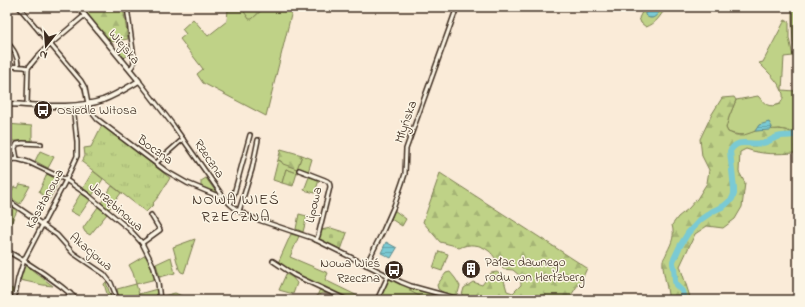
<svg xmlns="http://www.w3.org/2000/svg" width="805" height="307" font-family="'Indie Flower',sans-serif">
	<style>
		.green { fill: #bfd287; stroke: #7d7e52 }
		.forest { fill: url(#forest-firs); stroke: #7d7e52 }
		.cemetery { fill: url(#cemetery-stones); stroke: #7d7e52 }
		.park { fill: url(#park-tufts); stroke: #7d7e52 }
		.water { fill: url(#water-rules); stroke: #618a8b }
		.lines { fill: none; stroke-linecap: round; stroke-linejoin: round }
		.river { stroke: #7acad4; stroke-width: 6 }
		.minor-casing { stroke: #3b2a1e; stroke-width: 6 }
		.tertiary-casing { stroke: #3b2a1e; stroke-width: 7 }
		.minor { stroke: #fcf5e5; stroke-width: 3 }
		.tertiary { stroke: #fcf5e5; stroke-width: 4 }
		.labels { text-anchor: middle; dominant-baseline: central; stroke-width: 3; stroke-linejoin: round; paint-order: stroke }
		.street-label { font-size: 13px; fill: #3b2a1e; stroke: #fcf5e5 }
		.poi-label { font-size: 13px; fill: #3b2a1e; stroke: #fcf5e5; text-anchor: start }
		.quarter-label { font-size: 15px; letter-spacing: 1px; fill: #3b2a1e; stroke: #fcf5e5 }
	</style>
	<defs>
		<pattern id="forest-firs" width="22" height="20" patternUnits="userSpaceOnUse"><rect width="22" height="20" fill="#bfd287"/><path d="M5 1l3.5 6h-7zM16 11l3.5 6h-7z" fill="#a5b474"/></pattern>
		<pattern id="cemetery-stones" width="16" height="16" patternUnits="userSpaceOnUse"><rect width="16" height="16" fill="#bfd287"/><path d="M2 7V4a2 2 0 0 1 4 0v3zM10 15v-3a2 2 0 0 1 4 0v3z" fill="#a5b474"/></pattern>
		<pattern id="park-tufts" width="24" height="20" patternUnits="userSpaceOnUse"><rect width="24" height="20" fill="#bfd287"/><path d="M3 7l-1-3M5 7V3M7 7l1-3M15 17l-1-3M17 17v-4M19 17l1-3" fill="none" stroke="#a5b474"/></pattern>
		<pattern id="water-rules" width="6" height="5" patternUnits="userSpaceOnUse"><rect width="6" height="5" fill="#7acad4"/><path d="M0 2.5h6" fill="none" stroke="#65a4ab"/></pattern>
	</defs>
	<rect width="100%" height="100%" fill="#faebd8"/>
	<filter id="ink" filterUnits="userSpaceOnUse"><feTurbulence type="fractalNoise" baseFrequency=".025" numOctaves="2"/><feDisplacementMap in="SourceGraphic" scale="8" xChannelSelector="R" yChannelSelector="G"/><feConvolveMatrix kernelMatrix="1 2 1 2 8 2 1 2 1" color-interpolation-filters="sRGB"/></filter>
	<g filter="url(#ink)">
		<!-- green -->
		<g class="green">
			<path d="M227 7H241L249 18C257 16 256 13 262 9 271 5 283 9 292 11L266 116 203 83 197 74 203 69 180 39 186 34 182 29 193 19 208 36 227 21 228 9Z"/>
			<path d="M643 7H666C661 15 656 24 646 27L641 23 639 18 642 12Z"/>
			<path d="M792 7H798V66C792 48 792 26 792 7Z"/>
			<path d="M785 20 789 22V38L793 56 784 57 782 90 795 91 797 72 798 73V129L795 133 790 132 780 129 771 130 772 127 759 125C758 127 757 129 755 131 748 137 736 135 728 132L726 128 729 117 736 100 758 96C766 105 768 108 780 104 781 102 783 100 783 98 785 87 766 70 759 63L763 62Z"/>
			<path d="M125 47 129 48 131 53 124 58 121 54 120 51 122 48Z"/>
			<path d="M7 124 32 126V141H11Z"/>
			<path d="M40 151 54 157 48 168 35 161Z"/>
			<path d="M302 155 312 159 308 172 298 169 297 173 286 169 282 183 273 180 278 160 297 169Z"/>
			<path d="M93 171 103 179 92 196 83 188Z"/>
			<path d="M47 174 59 181 49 200 39 192Z"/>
			<path d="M309 177 319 180 315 193 304 190Z"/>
			<path d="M206 178 216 192 215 194 203 189 201 187V181Z"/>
			<path d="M20 184 30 186 20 204 9 197 14 187 18 188Z"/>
			<path d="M112 186 121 193 109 209 101 203Z"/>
			<path d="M81 193 90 200 79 216 70 211Z"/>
			<path d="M7 203 17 211 7 231Z"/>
			<path d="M98 207 107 214 90 235 85 232 83 228Z"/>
			<path d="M299 214 307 216 303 232 296 229Z"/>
			<path d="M291 234 299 236 290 257 328 273 325 280 366 300H348L335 295 322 293 317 296 320 289 298 280 294 274 278 263Z"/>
			<path d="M195 239 184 273 181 272 179 269 173 247Z"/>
			<path d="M439 251 448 254 442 271 433 268Z"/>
			<path d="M146 255 151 266 156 279 136 284 139 294 157 289 158 300H140L139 294 119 300 117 289 136 284 133 273 129 265Z"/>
			<path d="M171 257 175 273 160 277 156 264Z"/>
			<path d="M27 266 49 283 53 286 43 285 20 280 24 267Z"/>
			<path d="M286 274 292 277 297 283 293 294 279 290Z"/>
			<path d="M390 279 413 288 410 289 411 291 426 300H378L387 281Z"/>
			<path d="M175 293 184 297V300H163V296Z"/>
		</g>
		<!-- forest -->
		<g class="forest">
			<path d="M81 7H123L128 39 110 42Z"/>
			<path d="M241 7H293L292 11 274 7 263 9 252 19H249Z"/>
			<path d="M734 97 736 100 729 117 726 128 728 132C731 133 734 135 737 135 745 136 749 133 756 131 764 130 784 127 790 132L795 133 798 129V152L795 153C777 154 763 155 746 149L740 152 739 172 745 183 742 207 735 219 723 228 707 226 695 234 680 266 691 300H664L668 295C667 285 662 270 663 260 664 258 666 255 667 252 672 242 675 236 672 225L678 217 688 209 697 199 707 183 709 170 702 156 700 139 712 114 722 98Z"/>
			<path d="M281 149 302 155 297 169 283 164 281 161 278 160Z"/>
			<path d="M286 169 297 173 293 186 282 183Z"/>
			<path d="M440 173 587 268 583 277 568 300H470L463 298 462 295 464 288 473 282 482 285 491 273 497 272 503 277 507 291 513 293 521 285 520 276 513 270 503 269C499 264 493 254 489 251 480 244 469 243 459 248L452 245 440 242 423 222Z"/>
			<path d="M394 210 406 219 402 226 391 219Z"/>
			<path d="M450 272 455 278 460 286 458 293 454 296 444 293 438 289 437 285 446 273Z"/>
			<path d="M106 282 112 300H104L108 297 104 284Z"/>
			<path d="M7 285 8 288 13 289V300H7Z"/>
			<path d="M413 288 454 300H426L410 291V289Z"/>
		</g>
		<!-- cemetery -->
		<path class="cemetery" d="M331 228 347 233 341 250 319 239 321 230Z"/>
		<!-- park -->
		<path class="park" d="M102 125 170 178 159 196 153 203 154 204 146 212 82 162 85 156 84 148 91 147Z"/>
		<!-- water -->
		<g class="water">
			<path d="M645 7H662C658 14 653 23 645 15Z"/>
			<path d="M769 122 772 127 771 130 755 131 759 125Z"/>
			<path d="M386 242 397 248 391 258 381 253Z"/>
		</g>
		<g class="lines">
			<!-- river -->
			<path class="river" d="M684 300 682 291 676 285 675 281 674 267 673 264V261L680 246 688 233 700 220 713 211 724 206 732 199 734 194V189L730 151C739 137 750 146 762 143 767 143 772 139 777 137 784 134 790 138 798 133"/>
			<!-- minor casing -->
			<g class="minor-casing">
				<g id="minor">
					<path d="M19 7 81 81 85 88 88 104"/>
					<path d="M127 7 134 58C134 63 134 66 129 69"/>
					<path d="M7 42C14 50 18 56 18 66"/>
					<path d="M7 66 24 67 28 68"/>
					<path d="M139 81 173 125 222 195 231 205 237 210 250 217 312 238 401 282 411 286 462 300"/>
					<path d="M89 104 90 110 97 119 166 171 187 183 218 196 222 195"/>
					<path d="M27 105 28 68 37 57 46 48 85 15"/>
					<path d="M17 159 15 148 17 144 23 143 41 144"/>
					<path d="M7 160 17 159 28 162 66 180 88 195 130 230 142 243 153 265 158 283 160 300"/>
					<path d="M156 163 183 139"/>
					<path d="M299 170 325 180C328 181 330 183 330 187L318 236 316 240"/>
					<path d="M7 200 29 215 51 231 57 235 73 253 104 274 111 283 115 293 117 300"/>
					<path d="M229 203 232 201 250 135"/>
					<path d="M239 211 252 169 258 140"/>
					<path d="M142 243 160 230 151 215"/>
					<path d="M7 251C31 264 57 282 78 300"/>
					<path d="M273 261 294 275 347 300"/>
					<path d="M366 265 383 231 394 206 402 183 405 174 406 149 457 7"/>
					<path d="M14 300 18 279 24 260 66 180 77 156V142L73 106"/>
					<path d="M66 300 70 293"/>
					<path d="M377 300 388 276"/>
				</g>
			</g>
			<!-- tertiary casing -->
			<g class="tertiary-casing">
				<path id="tertiary" d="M7 104C37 105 74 110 103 100 116 95 127 88 139 81L78 7"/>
			</g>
			<!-- minor -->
			<use href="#minor" class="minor"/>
			<!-- tertiary -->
			<use href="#tertiary" class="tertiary"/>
		</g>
	</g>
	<!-- icons -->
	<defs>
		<g id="bus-disc" transform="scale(1)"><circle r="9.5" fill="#3b2a1e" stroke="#fcf5e5"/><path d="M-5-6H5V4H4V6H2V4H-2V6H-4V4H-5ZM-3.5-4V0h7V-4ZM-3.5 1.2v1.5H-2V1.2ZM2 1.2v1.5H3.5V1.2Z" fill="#fff"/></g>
		<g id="building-disc" transform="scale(1)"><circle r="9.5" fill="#3b2a1e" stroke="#fcf5e5"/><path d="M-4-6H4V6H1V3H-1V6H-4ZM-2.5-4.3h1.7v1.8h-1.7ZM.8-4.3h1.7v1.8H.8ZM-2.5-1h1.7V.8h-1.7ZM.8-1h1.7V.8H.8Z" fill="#fff"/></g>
	</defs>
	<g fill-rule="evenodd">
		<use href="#bus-disc" x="43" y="110"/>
		<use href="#building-disc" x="471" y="269"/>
		<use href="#bus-disc" x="394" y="270"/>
	</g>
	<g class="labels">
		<!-- street labels -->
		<g class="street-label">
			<text transform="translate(124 47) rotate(50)">Wiejska</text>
			<text transform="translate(406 122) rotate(-71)">Młyńska</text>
			<text transform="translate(155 150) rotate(36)">Boczna</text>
			<text transform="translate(209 159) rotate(56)">Rzeczna</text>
			<text transform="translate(45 199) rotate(-62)">Kasztanowa</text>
			<text transform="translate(314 205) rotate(-77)">Lipowa</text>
			<text transform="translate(116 207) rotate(41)">Jarzębinowa</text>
			<text transform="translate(91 252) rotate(40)">Akacjowa</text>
		</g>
		<!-- poi labels -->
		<g class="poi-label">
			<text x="57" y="110">Osiedle Witosa</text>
			<text x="485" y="262">Pałac dawnego<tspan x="485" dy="15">rodu von Hertzberg</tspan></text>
			<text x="380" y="263" text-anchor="end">Nowa Wieś<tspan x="380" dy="15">Rzeczna</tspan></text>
		</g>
		<!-- quarter labels -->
		<g class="quarter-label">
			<text x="236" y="200">NOWA WIEŚ<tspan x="236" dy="17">RZECZNA</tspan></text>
		</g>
	</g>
	<!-- margin -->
	<rect width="805" height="307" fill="none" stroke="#fcf5e5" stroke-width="24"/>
	<rect x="12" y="12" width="781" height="283" fill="none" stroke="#3b2a1e" stroke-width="1.5" filter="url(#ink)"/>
	<!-- north arrow -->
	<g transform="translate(46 46) rotate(197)" stroke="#fcf5e5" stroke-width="3" paint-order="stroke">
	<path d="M0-3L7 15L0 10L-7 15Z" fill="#3b2a1e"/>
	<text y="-6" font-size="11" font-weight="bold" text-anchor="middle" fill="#3b2a1e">N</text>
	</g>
</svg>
